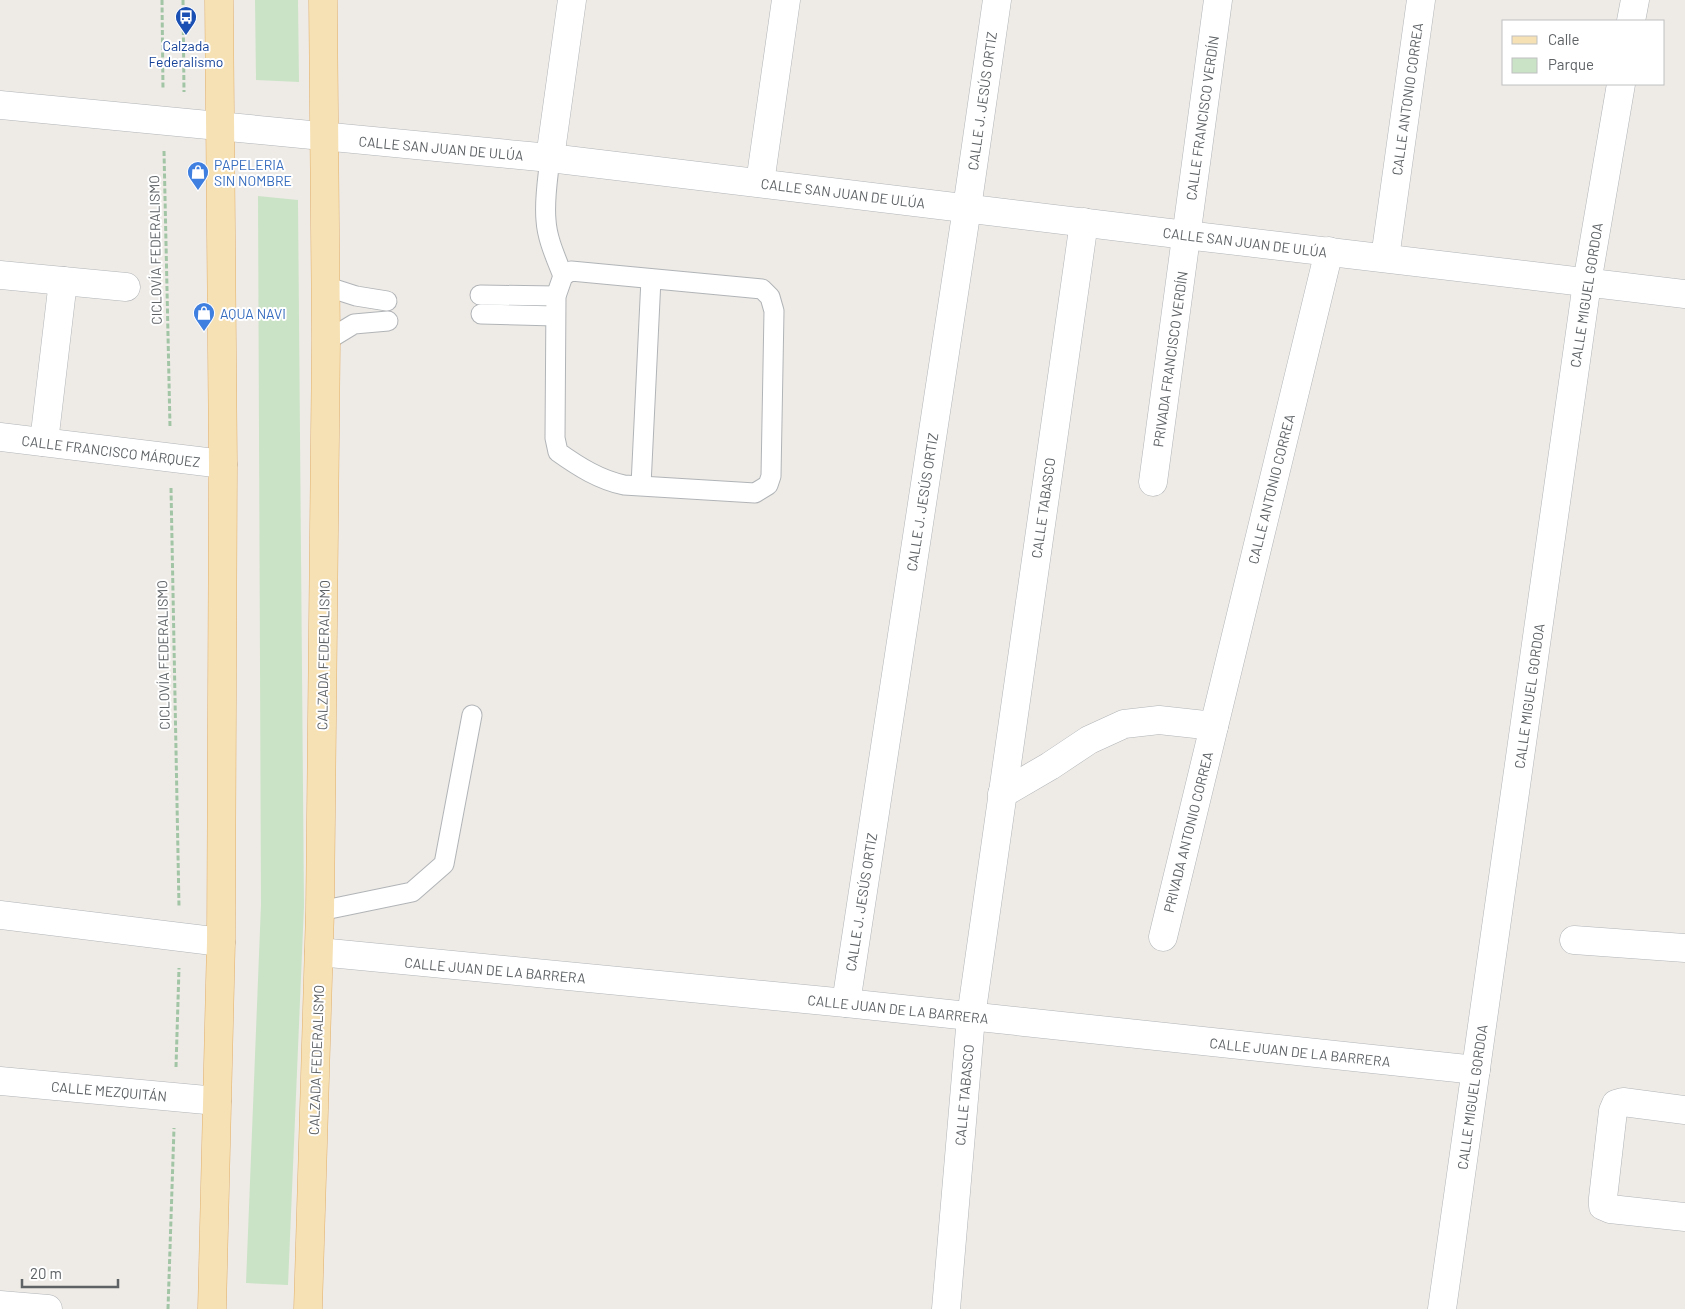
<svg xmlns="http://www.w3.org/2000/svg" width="1685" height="1309" font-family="Barlow,sans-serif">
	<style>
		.green { fill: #cae3c6 }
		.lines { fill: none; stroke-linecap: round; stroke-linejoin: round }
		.service-casing { stroke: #b1b4b7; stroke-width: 21 }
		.minor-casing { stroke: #b1b4b7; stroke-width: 29 }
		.primary-casing { stroke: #e1af6d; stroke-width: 29 }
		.path { stroke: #a2c5a6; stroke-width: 3; stroke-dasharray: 5 2.5; stroke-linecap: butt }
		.service { stroke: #fff; stroke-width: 19 }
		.minor { stroke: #fff; stroke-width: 28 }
		.primary { stroke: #f6e1b4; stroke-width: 28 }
		.labels { text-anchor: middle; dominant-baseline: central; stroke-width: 4; stroke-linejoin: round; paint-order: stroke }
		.transit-label { font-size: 14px; fill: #164399; stroke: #fff }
		.street-label { font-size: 14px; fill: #5e6265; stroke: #fff }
		.shop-label { font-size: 14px; fill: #366cbe; stroke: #fff; text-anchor: start }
	</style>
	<rect width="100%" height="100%" fill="#eeebe6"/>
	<!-- green -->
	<g class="green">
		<path d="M255 0H298L299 82 256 80Z"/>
		<path d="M258 196 298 200 304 906 288 1285 246 1283 261 904Z"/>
	</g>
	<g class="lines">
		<!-- service casing -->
		<g class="service-casing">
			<g id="service">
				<path d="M550 158C548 178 544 199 546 220 547 239 556 258 563 276"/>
				<path d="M571 271 762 289 770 297 774 311 771 476 768 485 755 493 624 485C600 480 579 467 558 452L555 438 556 296 563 276Z"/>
				<path d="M325 286 356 296 387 301"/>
				<path d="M480 295 556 296"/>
				<path d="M481 314 555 316"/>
				<path d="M326 341 354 324 388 321"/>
				<path d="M641 485 651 279"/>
				<path d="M320 911 412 892 444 864 472 715"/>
			</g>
		</g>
		<!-- minor casing -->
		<g class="minor-casing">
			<g id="minor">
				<path d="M1631 21 1635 0"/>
				<path d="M0 105 550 158 1186 235 1685 294"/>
				<path d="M550 158 572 0"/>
				<path d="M760 183 786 0"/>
				<path d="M1385 258 1421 0"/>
				<path d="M0 275 126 287"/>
				<path d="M0 437 223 464"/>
				<path d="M44 442 63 281"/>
				<path d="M1153 482 1218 0"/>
				<path d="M1002 794 1050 766 1089 740 1124 724 1159 720 1214 726"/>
				<path d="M0 915 221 942"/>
				<path d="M1163 937 1329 251"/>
				<path d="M1574 940 1685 948"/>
				<path d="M319 952 846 1003 1476 1070"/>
				<path d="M846 1003 967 208 997 0"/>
				<path d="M0 1081 217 1101"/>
				<path d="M1685 1110 1623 1102 1616 1104 1613 1111 1603 1198V1206L1610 1209 1685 1217"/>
				<path d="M0 1305 48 1309"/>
				<path d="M946 1309 971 1017 1084 222"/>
				<path d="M1442 1309 1587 283 1621 84"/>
			</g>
		</g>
		<!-- primary casing -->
		<g class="primary-casing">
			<g id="primary">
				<path d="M212 1309 221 942 223 464 219 0"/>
				<path d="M308 1309 320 911 326 341 323 0"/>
			</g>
		</g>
		<!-- path -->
		<g class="path">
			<path d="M162 0 163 89"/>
			<path d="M183 0 184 92"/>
			<path d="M164 151 170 427"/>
			<path d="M171 488 179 907"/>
			<path d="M176 1067 179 968"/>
			<path d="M168 1309 174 1128"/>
		</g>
		<!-- service -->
		<use href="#service" class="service"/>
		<!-- minor -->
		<use href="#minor" class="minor"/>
		<!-- primary -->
		<use href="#primary" class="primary"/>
	</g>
	<!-- icons -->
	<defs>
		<g id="bus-pin" transform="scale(1.125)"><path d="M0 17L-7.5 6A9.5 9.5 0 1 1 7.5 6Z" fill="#1a4fb4" stroke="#fff"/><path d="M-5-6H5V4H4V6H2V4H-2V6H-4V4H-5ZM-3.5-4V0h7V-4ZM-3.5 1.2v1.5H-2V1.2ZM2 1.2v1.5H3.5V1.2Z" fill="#fff"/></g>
		<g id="shop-pin" transform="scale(1.125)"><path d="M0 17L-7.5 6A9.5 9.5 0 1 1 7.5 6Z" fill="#3f7fe0" stroke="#fff"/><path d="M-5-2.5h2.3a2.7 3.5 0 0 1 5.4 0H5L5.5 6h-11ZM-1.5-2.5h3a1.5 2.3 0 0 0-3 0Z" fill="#fff"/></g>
	</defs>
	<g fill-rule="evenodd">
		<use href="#bus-pin" x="186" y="17"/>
		<use href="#shop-pin" x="198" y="172"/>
		<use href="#shop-pin" x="204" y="313"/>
	</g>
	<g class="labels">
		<!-- transit labels -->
		<g class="transit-label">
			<text x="186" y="45">Calzada<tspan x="186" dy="16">Federalismo</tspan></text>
		</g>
		<!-- street labels -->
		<g class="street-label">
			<text transform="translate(1407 99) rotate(-82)">CALLE ANTONIO CORREA</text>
			<text transform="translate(982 101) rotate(-82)">CALLE J. JESÚS ORTIZ</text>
			<text transform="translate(1202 118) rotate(-82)">CALLE FRANCISCO VERDÍN</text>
			<text transform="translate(441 148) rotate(5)">CALLE SAN JUAN DE ULÚA</text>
			<text transform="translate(843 193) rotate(7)">CALLE SAN JUAN DE ULÚA</text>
			<text transform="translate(1245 242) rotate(7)">CALLE SAN JUAN DE ULÚA</text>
			<text transform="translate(155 250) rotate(-91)">CICLOVÍA FEDERALISMO</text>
			<text transform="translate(1586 295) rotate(-81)">CALLE MIGUEL GORDOA</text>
			<text transform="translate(1170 359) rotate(-82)">PRIVADA FRANCISCO VERDÍN</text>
			<text transform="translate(111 451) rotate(7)">CALLE FRANCISCO MÁRQUEZ</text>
			<text transform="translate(1271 489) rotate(-76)">CALLE ANTONIO CORREA</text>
			<text transform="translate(922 502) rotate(-81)">CALLE J. JESÚS ORTIZ</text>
			<text transform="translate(1043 508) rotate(-82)">CALLE TABASCO</text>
			<text transform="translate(163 655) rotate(-91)">CICLOVÍA FEDERALISMO</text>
			<text transform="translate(323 655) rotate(-89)">CALZADA FEDERALISMO</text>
			<text transform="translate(1529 696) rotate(-82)">CALLE MIGUEL GORDOA</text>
			<text transform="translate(1188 832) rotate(-76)">PRIVADA ANTONIO CORREA</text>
			<text transform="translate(861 902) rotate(-81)">CALLE J. JESÚS ORTIZ</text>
			<text transform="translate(495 970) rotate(5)">CALLE JUAN DE LA BARRERA</text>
			<text transform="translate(898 1009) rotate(6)">CALLE JUAN DE LA BARRERA</text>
			<text transform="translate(1300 1052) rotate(6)">CALLE JUAN DE LA BARRERA</text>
			<text transform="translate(316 1060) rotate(-88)">CALZADA FEDERALISMO</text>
			<text transform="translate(109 1091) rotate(5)">CALLE MEZQUITÁN</text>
			<text transform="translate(964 1095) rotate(-85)">CALLE TABASCO</text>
			<text transform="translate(1472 1097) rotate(-82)">CALLE MIGUEL GORDOA</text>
		</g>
		<!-- shop labels -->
		<g class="shop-label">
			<text x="214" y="164">PAPELERIA<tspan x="214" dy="16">SIN NOMBRE</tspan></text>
			<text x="220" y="313">AQUA NAVI</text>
		</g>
	</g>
	<!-- legend -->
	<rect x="1502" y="20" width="162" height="65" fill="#ffffff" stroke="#bfc0c1"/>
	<rect x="1512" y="36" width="25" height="8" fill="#f6e1b4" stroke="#bfc0c1"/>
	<text x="1548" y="45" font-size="15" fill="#5e6265">Calle</text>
	<rect x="1512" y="58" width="25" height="15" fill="#cae3c6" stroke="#bfc0c1"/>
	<text x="1548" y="70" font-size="15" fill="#5e6265">Parque</text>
	<!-- scale -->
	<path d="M22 1279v8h96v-8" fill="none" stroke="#5e6265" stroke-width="2.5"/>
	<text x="30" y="1279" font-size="15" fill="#5e6265" stroke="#ffffff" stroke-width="4" paint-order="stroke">20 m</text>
</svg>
